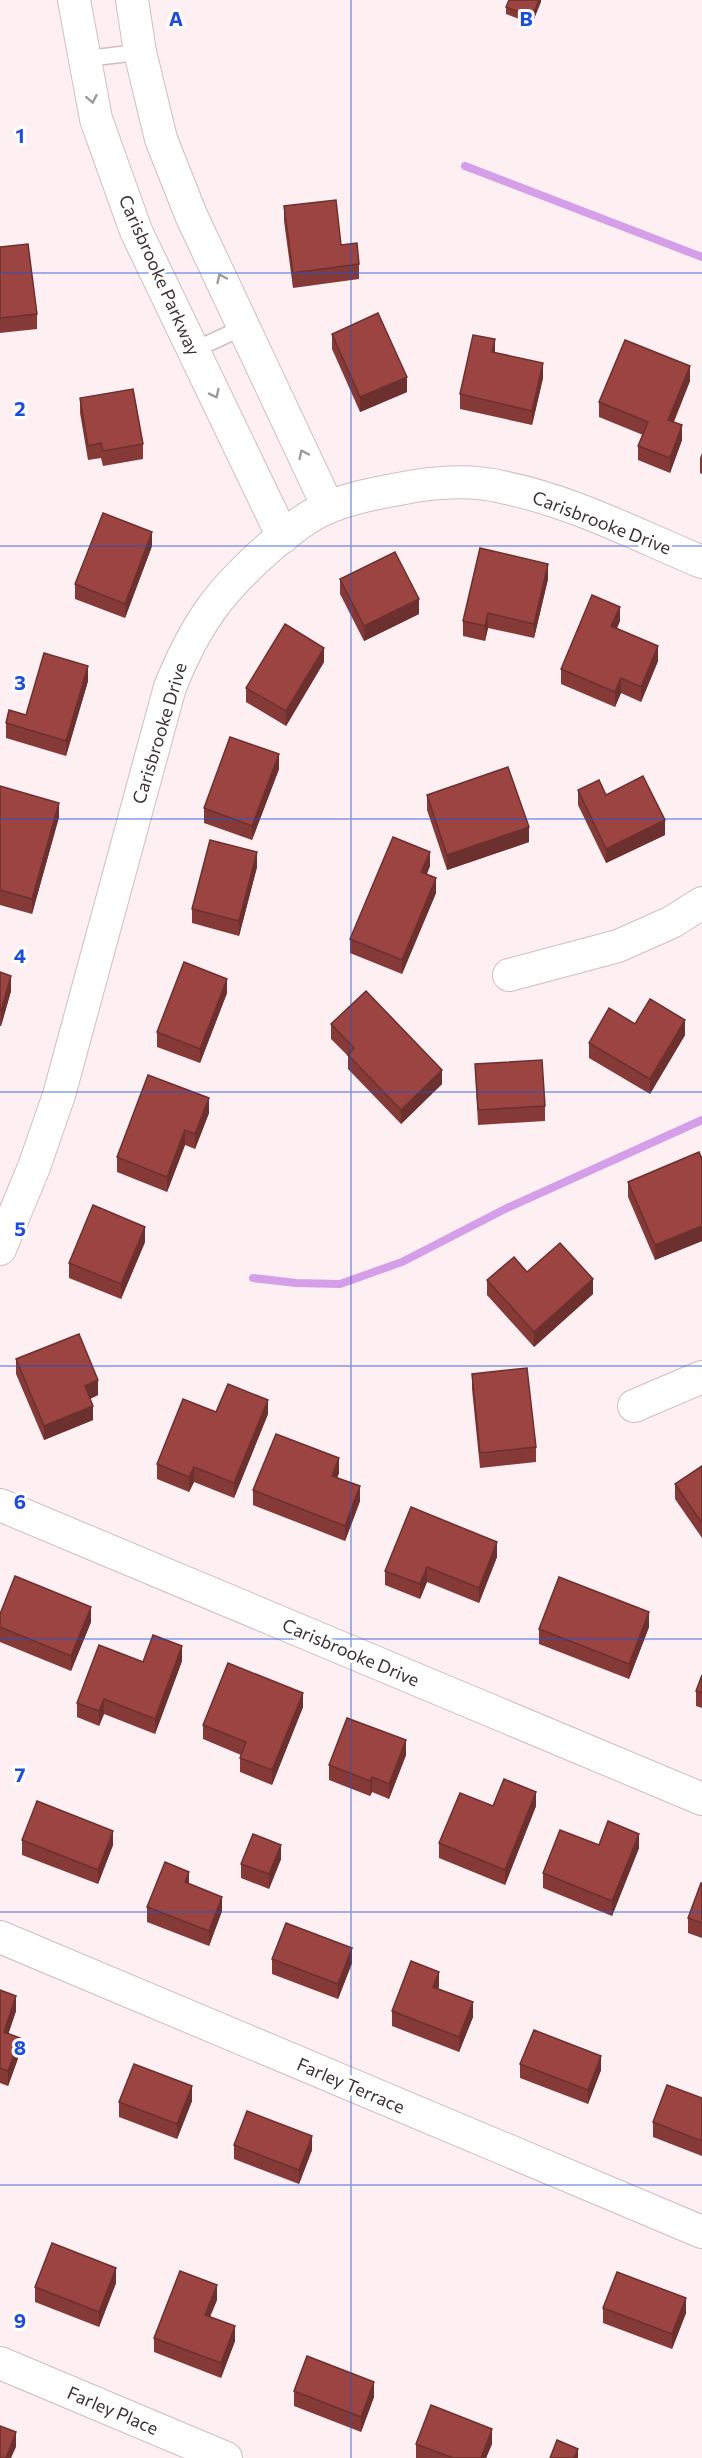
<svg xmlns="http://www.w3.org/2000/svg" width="702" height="2458" font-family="Commissioner,sans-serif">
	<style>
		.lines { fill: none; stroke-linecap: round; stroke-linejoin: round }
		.stream { stroke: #d49ee8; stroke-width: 8 }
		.lane-casing { stroke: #d0bdc2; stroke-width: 18 }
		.street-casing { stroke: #d0bdc2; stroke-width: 34 }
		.lane { stroke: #fff; stroke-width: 15 }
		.street { stroke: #fff; stroke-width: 32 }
		.wall { fill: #853a38 }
		.shaded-wall { fill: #6c302e }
		.building { fill: #9b4441; stroke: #6c302e; stroke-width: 1.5 }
		.oneway { stroke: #9d9a9a }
		.grid { fill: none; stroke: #1d4ed8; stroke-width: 1.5; stroke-opacity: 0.55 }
		.labels { text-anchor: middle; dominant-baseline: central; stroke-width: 6; stroke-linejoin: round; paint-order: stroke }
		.street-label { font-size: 18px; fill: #3b3436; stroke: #fff }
		.grid-label { font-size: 20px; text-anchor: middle; font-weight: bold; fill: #1d4ed8; stroke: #fff; stroke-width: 6; stroke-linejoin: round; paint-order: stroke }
	</style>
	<rect width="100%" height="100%" fill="#feeff3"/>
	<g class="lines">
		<!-- stream -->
		<g class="stream">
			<path d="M465 166 702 257"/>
			<path d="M253 1278 296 1283 340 1284 402 1262 507 1208 702 1120"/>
		</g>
		<!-- lane casing -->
		<g class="lane-casing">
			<g id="lane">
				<path d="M84 59 140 52"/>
				<path d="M194 350 244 327"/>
			</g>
		</g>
		<!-- street casing -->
		<g class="street-casing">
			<g id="street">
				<path d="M74 0 96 119 136 231 283 537"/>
				<path d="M132 0 140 52 161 139 191 215 328 507"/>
				<path d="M509 975 618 946 672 922 702 903"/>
				<path d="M0 1249 34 1167 59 1095 170 687C196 623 219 591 272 545 289 531 308 515 329 507 351 498 375 493 399 489 433 482 468 479 502 487 572 501 637 535 702 562"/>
				<path d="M634 1406 702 1377"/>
				<path d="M0 1505 702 1799"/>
				<path d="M0 1937 702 2232"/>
				<path d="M0 2363 226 2458"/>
			</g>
		</g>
		<!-- lane -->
		<use href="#lane" class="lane"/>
		<!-- street -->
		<use href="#street" class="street"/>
	</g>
	<!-- wall -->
	<g class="wall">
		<path d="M541 0 532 24 506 14V7Z"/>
		<path d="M284 206 341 245 359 264V279L293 288 284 221Z"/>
		<path d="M0 247 37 314V329L0 333Z"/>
		<path d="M332 334 407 392 360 412 332 349Z"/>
		<path d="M495 352 543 378 532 425 460 409V394Z"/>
		<path d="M690 381 674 422 682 440 670 473 638 460V446L643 435 599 417V402Z"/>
		<path d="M80 398 143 444V459L103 466 101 458 88 460 80 413Z"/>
		<path d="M702 453V474L700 473V458Z"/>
		<path d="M152 546 125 618 75 599V584Z"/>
		<path d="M340 579 419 614 364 641 340 594Z"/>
		<path d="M548 579 534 638 488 628 485 641 463 636V621Z"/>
		<path d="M620 621 617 628 658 661 641 702 621 693 615 707 561 684V669Z"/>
		<path d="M324 662 286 726 246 702V688Z"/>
		<path d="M88 681 66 756 6 738V723L26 715Z"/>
		<path d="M279 769 252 840 204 823V808Z"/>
		<path d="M0 786 59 817 32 914 0 905Z"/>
		<path d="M578 790 606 795 665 835 606 863 578 805Z"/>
		<path d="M427 795 529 842 447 870 427 810Z"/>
		<path d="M430 866 427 874 436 893 402 974 350 953V939Z"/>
		<path d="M257 867 239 936 192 923V909Z"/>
		<path d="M0 972 11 991 1 1026H0Z"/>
		<path d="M227 993 200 1063 157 1047V1032Z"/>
		<path d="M331 1024 442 1084 401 1124 348 1069V1056L331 1039Z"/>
		<path d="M635 1024 685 1035 650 1094 589 1058V1043Z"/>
		<path d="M475 1064 545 1106V1121L478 1125Z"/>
		<path d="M209 1113 195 1149 185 1145 167 1192 117 1172V1157Z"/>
		<path d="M702 1159V1241L655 1260 628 1197V1182Z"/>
		<path d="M145 1242 121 1299 69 1278V1263Z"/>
		<path d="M527 1272 593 1294 534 1347 487 1295V1280Z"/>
		<path d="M16 1359 98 1395 90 1399 93 1420 44 1440 16 1374Z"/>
		<path d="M472 1374 536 1447V1462L480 1468 472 1389Z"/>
		<path d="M216 1412 268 1414 234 1498 194 1482 189 1492 157 1479V1464Z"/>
		<path d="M702 1466V1538L675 1499V1484Z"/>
		<path d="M339 1473 337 1478 360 1501 345 1541 253 1505V1490Z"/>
		<path d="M497 1557 479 1603 427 1582 420 1599 385 1585V1571Z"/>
		<path d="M0 1614 91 1622 71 1671 0 1642Z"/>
		<path d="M649 1627 629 1679 539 1644V1629Z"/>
		<path d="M182 1661 155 1734 104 1714 99 1726 77 1717V1703L143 1662Z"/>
		<path d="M702 1675V1708L696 1706V1691Z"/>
		<path d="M303 1707 272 1785 240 1772V1758L241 1755 203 1739V1725Z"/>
		<path d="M406 1755 389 1799 372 1792 370 1796 329 1780V1765Z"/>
		<path d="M493 1806H536L505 1885 439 1858V1843Z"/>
		<path d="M22 1840 113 1845 98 1884 22 1855Z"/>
		<path d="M599 1845 639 1848 612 1916 543 1888V1873Z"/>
		<path d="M281 1859 269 1889 241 1878V1864Z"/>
		<path d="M702 1883V1938L688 1933V1918Z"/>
		<path d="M189 1884 222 1911 209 1946 147 1922V1907Z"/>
		<path d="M272 1959 352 1963 338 1999 272 1974Z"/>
		<path d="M439 1986 438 1989 473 2017 459 2052 392 2026V2011Z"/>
		<path d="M0 1990 16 2011 8 2034 20 2053 8 2086 0 2083Z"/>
		<path d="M520 2064 601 2070 588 2104 520 2078Z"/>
		<path d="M702 2098V2156L653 2137V2122Z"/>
		<path d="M192 2101 177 2139 119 2117V2102Z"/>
		<path d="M234 2145 312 2150 299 2184 234 2159Z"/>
		<path d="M116 2283 99 2327 35 2302V2287Z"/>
		<path d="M217 2300 210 2316 235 2341 221 2378 154 2352V2338Z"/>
		<path d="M603 2308 686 2313 672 2349 603 2323Z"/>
		<path d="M294 2391 374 2397 361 2432 294 2406Z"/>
		<path d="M416 2444H492L486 2458H416Z"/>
	</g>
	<!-- shaded-wall -->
	<g class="shaded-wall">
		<path d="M539 0H541V2L532 24V17Z"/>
		<path d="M495 339V354L492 352Z"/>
		<path d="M543 363V378L532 425V411Z"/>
		<path d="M690 366V381L668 434V420Z"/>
		<path d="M407 377V392L360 412V397Z"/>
		<path d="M682 425V440L670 473V458Z"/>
		<path d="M152 532V546L125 618V604Z"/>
		<path d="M548 564V579L534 638V624Z"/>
		<path d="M419 599V614L364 641V626Z"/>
		<path d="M620 607V621L611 641V626Z"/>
		<path d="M488 613V628L485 641V626Z"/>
		<path d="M658 646V661L641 702V687Z"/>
		<path d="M324 648V662L286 726V711Z"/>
		<path d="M88 666V681L66 756V741Z"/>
		<path d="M621 678V693L615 707V692Z"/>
		<path d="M279 754V769L252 840V826Z"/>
		<path d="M59 803V817L32 914V899Z"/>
		<path d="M665 820V835L606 863V849Z"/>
		<path d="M529 827V842L447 870V855Z"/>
		<path d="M257 852V867L239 936V921Z"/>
		<path d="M430 852V866L421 886V872Z"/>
		<path d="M436 878V893L402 974V960Z"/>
		<path d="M11 976V991L1 1026V1011Z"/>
		<path d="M227 979V993L200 1063V1049Z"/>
		<path d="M685 1020V1035L650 1094V1079Z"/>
		<path d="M442 1070V1084L401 1124V1110Z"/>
		<path d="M209 1098V1113L195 1149V1134Z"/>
		<path d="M185 1130V1145L167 1192V1177Z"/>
		<path d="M702 1226V1241L655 1260V1245Z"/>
		<path d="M145 1227V1242L121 1299V1284Z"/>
		<path d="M593 1279V1294L534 1347V1332Z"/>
		<path d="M98 1380V1395L85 1401V1386Z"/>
		<path d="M268 1400V1414L234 1498V1483Z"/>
		<path d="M93 1406V1420L44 1440V1426Z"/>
		<path d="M339 1458V1473L332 1490V1476Z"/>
		<path d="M194 1467V1482L189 1492V1477Z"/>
		<path d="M360 1486V1501L345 1541V1526Z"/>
		<path d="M497 1542V1557L479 1603V1588Z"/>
		<path d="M427 1567V1582L420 1599V1584Z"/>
		<path d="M91 1607V1622L71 1671V1656Z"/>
		<path d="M649 1612V1627L629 1679V1664Z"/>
		<path d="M182 1646V1661L155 1734V1719Z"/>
		<path d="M303 1693V1707L272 1785V1770Z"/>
		<path d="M104 1699V1714L99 1726V1711Z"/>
		<path d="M406 1740V1755L389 1799V1784Z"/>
		<path d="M372 1777V1792L370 1796V1781Z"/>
		<path d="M536 1792V1806L505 1885V1870Z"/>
		<path d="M113 1831V1845L98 1884V1870Z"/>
		<path d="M639 1834V1848L612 1916V1901Z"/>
		<path d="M281 1845V1859L269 1889V1874Z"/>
		<path d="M189 1872V1886L185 1882Z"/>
		<path d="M222 1897V1911L209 1946V1931Z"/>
		<path d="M352 1948V1963L338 1999V1984Z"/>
		<path d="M439 1972V1986L433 2002V1987Z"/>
		<path d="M16 1996V2011L4 2047V2032Z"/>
		<path d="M473 2002V2017L459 2052V2037Z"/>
		<path d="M20 2038V2053L8 2086V2071Z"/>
		<path d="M601 2056V2070L588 2104V2090Z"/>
		<path d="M192 2086V2101L177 2139V2124Z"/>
		<path d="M312 2136V2150L299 2184V2170Z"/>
		<path d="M116 2268V2283L99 2327V2312Z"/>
		<path d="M217 2285V2300L205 2329V2315Z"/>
		<path d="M686 2298V2313L672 2349V2334Z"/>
		<path d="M235 2326V2341L221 2378V2363Z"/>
		<path d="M374 2382V2397L361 2432V2417Z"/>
		<path d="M492 2429V2444L486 2458H481Z"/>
		<path d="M16 2432V2447L11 2458H6Z"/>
		<path d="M578 2449V2458H574Z"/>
	</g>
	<!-- building -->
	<g class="building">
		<path d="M509 0H539L532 17 506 7Z"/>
		<path d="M336 200 341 245 357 243 359 264 293 273 284 206Z"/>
		<path d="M28 244 37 314 0 318V247Z"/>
		<path d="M378 313 407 377 360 397 332 334Z"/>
		<path d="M473 335 495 339 492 352 543 363 532 411 460 394Z"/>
		<path d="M625 340 690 366 668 420 682 425 670 458 638 446 648 422 599 402Z"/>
		<path d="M133 389 143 444 103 451 101 443 88 446 80 398Z"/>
		<path d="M103 513 152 532 125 604 75 584Z"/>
		<path d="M480 548 548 564 534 624 488 613 485 626 463 621Z"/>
		<path d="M395 552 419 599 364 626 340 579Z"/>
		<path d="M592 595 620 607 611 626 658 646 641 687 621 678 615 692 561 669Z"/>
		<path d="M285 624 324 648 286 711 246 688Z"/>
		<path d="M44 653 88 666 66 741 6 723 9 710 26 715Z"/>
		<path d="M230 737 279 754 252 826 204 808Z"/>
		<path d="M508 767 529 827 447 855 427 795Z"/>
		<path d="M643 776 665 820 606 849 578 790 599 780 606 795Z"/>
		<path d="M0 786 59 803 32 899 0 890Z"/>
		<path d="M393 837 430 852 421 872 436 878 402 960 350 939Z"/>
		<path d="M210 840 257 852 239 921 192 909Z"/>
		<path d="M184 962 227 979 200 1049 157 1032Z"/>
		<path d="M0 972 11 976 1 1011H0Z"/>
		<path d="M366 991 442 1070 401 1110 348 1055 354 1048 331 1024Z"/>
		<path d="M650 999 685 1020 650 1079 589 1043 609 1008 635 1024Z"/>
		<path d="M542 1060 545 1106 478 1110 475 1064Z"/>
		<path d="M148 1075 209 1098 195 1134 185 1130 167 1177 117 1157Z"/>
		<path d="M699 1152 702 1159V1226L655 1245 628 1182Z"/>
		<path d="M93 1205 145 1227 121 1284 69 1263Z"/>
		<path d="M560 1243 593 1279 534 1332 487 1280 514 1257 527 1272Z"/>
		<path d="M79 1334 98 1380 85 1386 93 1406 44 1426 16 1359Z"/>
		<path d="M527 1368 536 1447 480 1453 472 1374Z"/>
		<path d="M228 1384 268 1400 234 1483 194 1467 189 1477 157 1464 183 1399 216 1412Z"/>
		<path d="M276 1434 339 1458 332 1476 360 1486 345 1526 253 1490Z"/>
		<path d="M702 1466V1523L675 1484Z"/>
		<path d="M411 1507 497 1542 479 1588 427 1567 420 1584 385 1571Z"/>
		<path d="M15 1576 91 1607 71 1656 0 1627V1614Z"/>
		<path d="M559 1577 649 1612 629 1664 539 1629Z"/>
		<path d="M153 1635 182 1646 155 1719 104 1699 99 1711 77 1703 99 1645 143 1662Z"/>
		<path d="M228 1663 303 1693 272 1770 240 1758 246 1742 203 1725Z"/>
		<path d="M702 1675V1693L696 1691Z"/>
		<path d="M347 1718 406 1740 389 1784 372 1777 370 1781 329 1765Z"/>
		<path d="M504 1779 536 1792 505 1870 439 1843 460 1793 493 1806Z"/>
		<path d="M37 1801 113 1831 98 1870 22 1840Z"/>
		<path d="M608 1821 639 1834 612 1901 543 1873 560 1830 599 1845Z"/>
		<path d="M253 1834 281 1845 269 1874 241 1864Z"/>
		<path d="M165 1862 189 1872 185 1882 222 1897 209 1931 147 1907Z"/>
		<path d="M701 1883H702V1923L688 1918Z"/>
		<path d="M286 1923 352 1948 338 1984 272 1959Z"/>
		<path d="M411 1961 439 1972 433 1987 473 2002 459 2037 392 2011Z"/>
		<path d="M0 1990 16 1996 4 2032 20 2038 8 2071 0 2068Z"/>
		<path d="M534 2030 601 2056 588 2090 520 2064Z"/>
		<path d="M134 2064 192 2086 177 2124 119 2102Z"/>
		<path d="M667 2085 702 2098V2141L653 2122Z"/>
		<path d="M247 2111 312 2136 299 2170 234 2145Z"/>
		<path d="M52 2243 116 2268 99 2312 35 2287Z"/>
		<path d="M180 2271 217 2285 205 2315 235 2326 221 2363 154 2338Z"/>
		<path d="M617 2272 686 2298 672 2334 603 2308Z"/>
		<path d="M307 2356 374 2382 361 2417 294 2391Z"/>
		<path d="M431 2405 492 2429 481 2458H453L416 2444Z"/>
		<path d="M0 2426 16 2432 6 2458H0Z"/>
		<path d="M557 2440 578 2449 574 2458H550Z"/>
	</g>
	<!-- one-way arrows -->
	<defs><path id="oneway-chevron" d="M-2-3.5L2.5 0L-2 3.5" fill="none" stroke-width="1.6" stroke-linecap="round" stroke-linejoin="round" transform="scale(1.5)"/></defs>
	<g class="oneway">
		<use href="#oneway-chevron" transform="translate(92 99) rotate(79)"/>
		<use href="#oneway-chevron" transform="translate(221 278) rotate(-115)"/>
		<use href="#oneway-chevron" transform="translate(215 394) rotate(64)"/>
		<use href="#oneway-chevron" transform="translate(303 454) rotate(-115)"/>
	</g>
	<!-- grid -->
	<path class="grid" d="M351 0V2458M0 273H702M0 546H702M0 819H702M0 1092H702M0 1366H702M0 1639H702M0 1912H702M0 2185H702"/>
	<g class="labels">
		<!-- street labels -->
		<g class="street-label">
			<text transform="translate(160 275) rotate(66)">Carisbrooke Parkway</text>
			<text transform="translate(602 522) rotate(21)">Carisbrooke Drive</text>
			<text transform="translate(159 733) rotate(-73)">Carisbrooke Drive</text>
			<text transform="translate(351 1652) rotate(23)">Carisbrooke Drive</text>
			<text transform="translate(351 2085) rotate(23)">Farley Terrace</text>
			<text transform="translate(113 2410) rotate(23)">Farley Place</text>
		</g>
	</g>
	<g class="grid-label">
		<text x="176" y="26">A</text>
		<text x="526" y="26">B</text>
		<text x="20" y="143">1</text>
		<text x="20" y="416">2</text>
		<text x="20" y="690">3</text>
		<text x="20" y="963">4</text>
		<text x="20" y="1236">5</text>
		<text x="20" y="1509">6</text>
		<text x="20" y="1782">7</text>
		<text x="20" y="2055">8</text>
		<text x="20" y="2328">9</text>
	</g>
</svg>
